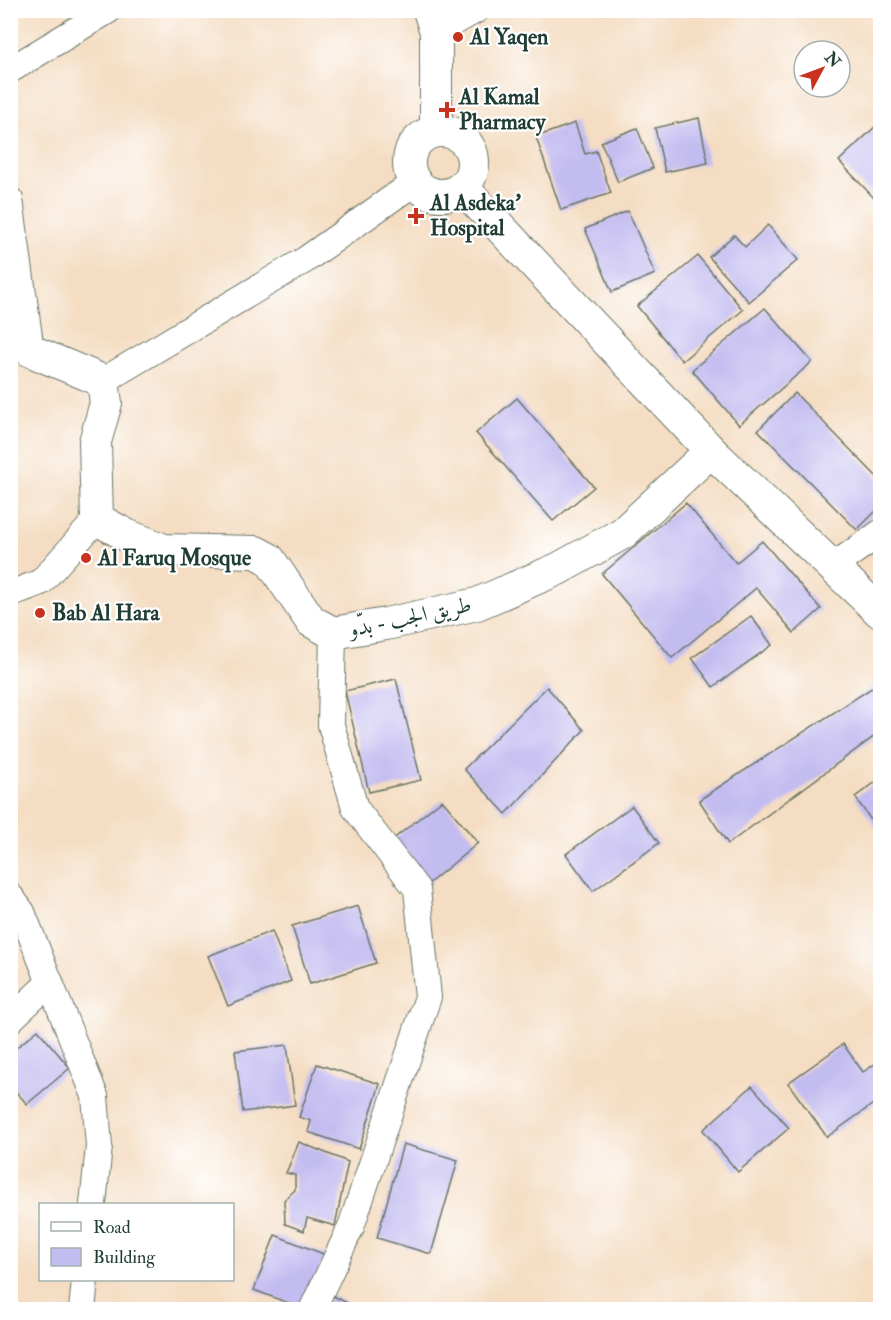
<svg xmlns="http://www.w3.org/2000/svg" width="891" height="1320" font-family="'IM FELL Double Pica',Amiri,serif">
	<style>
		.building { fill: #c3bcf0 }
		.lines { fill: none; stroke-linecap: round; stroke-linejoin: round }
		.minor-casing { stroke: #6a7566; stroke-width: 28 }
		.tertiary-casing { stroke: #6a7566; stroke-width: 34 }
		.minor { stroke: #fff; stroke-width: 26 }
		.tertiary { stroke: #fff; stroke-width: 32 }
		.poi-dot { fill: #c8321e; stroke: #fff; stroke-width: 2 }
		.labels { text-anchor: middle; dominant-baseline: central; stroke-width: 4.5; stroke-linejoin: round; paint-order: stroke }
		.poi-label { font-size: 22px; font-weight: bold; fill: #1f3d34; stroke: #fff; text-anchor: start }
		.street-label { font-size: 22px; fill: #1f3d34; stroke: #fff }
	</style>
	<rect width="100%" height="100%" fill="#fff"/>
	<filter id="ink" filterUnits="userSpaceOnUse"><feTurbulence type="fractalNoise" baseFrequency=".0167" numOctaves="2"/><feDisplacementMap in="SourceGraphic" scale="12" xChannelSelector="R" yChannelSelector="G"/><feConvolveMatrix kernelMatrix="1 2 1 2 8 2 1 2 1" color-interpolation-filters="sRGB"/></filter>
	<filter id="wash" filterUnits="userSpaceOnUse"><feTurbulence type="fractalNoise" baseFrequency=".008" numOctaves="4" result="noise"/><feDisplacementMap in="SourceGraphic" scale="24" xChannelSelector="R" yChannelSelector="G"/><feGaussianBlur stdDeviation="1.35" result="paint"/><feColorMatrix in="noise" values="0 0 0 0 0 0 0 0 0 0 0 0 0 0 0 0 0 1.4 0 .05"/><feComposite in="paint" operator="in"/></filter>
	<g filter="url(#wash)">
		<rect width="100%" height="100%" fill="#f4ddc2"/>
		<g id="blocks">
			<!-- building -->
			<g class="building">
				<path d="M699 118 708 163 665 172 655 128Z"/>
				<path d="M575 123 585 154 596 151 611 193 561 210 536 137Z"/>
				<path d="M878 124 880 127V194L875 199 839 161Z"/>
				<path d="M637 128 653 168 618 182 601 142Z"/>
				<path d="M628 211 655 274 612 292 585 229Z"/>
				<path d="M768 225 798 260 749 302 709 257 734 235 745 247Z"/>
				<path d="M698 256 743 310 682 361 637 306Z"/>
				<path d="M765 308 812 362 739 425 692 370Z"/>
				<path d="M795 393 880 480V507L857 530 758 430Z"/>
				<path d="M517 398 594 487 553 521 476 433Z"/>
				<path d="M686 503 736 563 762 541 821 609 794 633 756 588 672 658 602 574Z"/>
				<path d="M751 616 772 645 713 687 692 658Z"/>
				<path d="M396 679 421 780 369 792 345 691Z"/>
				<path d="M547 687 584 730 506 814 464 769Z"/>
				<path d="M873 687 880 700V732L728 844 699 800Z"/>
				<path d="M880 779V833L855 797Z"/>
				<path d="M442 800 478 843 428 884 392 840Z"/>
				<path d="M632 806 659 843 593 891 566 854Z"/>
				<path d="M358 906 376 963 310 984 292 926Z"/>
				<path d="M272 931 291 981 228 1006 208 956Z"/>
				<path d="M38 1030 70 1068 27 1104 10 1085V1053Z"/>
				<path d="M843 1044 863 1072 876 1063 880 1069V1099L827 1137 788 1083Z"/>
				<path d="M287 1045 295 1105 243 1112 235 1051Z"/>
				<path d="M317 1064 380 1084 359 1149 308 1132 311 1121 299 1117Z"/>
				<path d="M752 1086 789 1128 738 1172 703 1130Z"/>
				<path d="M299 1142 348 1162 335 1226 307 1218 304 1231 285 1224 284 1200 295 1190V1175L286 1173Z"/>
				<path d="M403 1144 458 1160 431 1254 377 1238Z"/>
				<path d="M275 1235 326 1255 304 1309 254 1290Z"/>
				<path d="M331 1295 362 1310H324Z"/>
			</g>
		</g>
	</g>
	<g filter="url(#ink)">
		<use href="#blocks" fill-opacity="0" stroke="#6a7566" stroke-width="1.5"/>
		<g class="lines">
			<!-- minor casing -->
			<g class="minor-casing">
				<g id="minor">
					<path d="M436 32 476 10"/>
					<path d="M10 70 109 10"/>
					<path d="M10 200 31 351"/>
					<path d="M103 381 305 260 415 182"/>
					<path d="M832 567 880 533"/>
					<path d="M10 594 41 582 97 519"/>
					<path d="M10 896 22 912 95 1096 99 1146 93 1204"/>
					<path d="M10 1020 50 982"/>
					<path d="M82 1310 85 1280"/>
					<path d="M312 1310 351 1227 428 997 417 889 355 808 331 725 333 633"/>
				</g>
			</g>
			<!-- tertiary casing -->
			<g class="tertiary-casing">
				<g id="tertiary">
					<path d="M429 10 436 32V131"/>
					<circle cx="441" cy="163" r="32"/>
					<path d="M462 187 711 451 880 612"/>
					<path d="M10 335 31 351 103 381 106 403 95 442 97 519 126 535 164 550 256 552 269 559 311 621 333 633 386 624 477 604 558 569 623 533 711 451"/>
				</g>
			</g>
			<!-- minor -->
			<use href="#minor" class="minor"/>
			<!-- tertiary -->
			<use href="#tertiary" class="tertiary"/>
		</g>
	</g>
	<!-- markers -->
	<g class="poi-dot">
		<circle cx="458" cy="37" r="6"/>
		<path d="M444 101h6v6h6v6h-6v6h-6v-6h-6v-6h6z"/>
		<path d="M413 207h6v6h6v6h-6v6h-6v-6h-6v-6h6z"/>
		<circle cx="86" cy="558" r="6"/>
		<circle cx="40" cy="613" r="6"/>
	</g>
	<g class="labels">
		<!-- poi labels -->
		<g class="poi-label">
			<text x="470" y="37">Al Yaqen</text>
			<text x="459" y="97">Al Kamal<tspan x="459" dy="25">Pharmacy</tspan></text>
			<text x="430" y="203">Al Asdeka'<tspan x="430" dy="25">Hospital</tspan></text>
			<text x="98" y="558">Al Faruq Mosque</text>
			<text x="52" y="613">Bab Al Hara</text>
		</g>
		<!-- street labels -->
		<g class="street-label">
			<text transform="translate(410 617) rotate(-12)">طريق الجب - بدّو</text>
		</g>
	</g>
	<!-- margin -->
	<rect width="891" height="1320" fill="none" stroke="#fff" stroke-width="36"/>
	<!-- legend -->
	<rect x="39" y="1203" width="195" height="78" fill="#ffffff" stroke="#a5b1ae" stroke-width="1.5"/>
	<rect x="51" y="1222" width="30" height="9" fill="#ffffff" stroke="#a5b1ae" stroke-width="1.5"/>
	<text x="93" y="1233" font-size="18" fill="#1f3d34">Road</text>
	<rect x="51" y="1248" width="30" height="18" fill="#c3bcf0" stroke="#a5b1ae" stroke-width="1.5"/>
	<text x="93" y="1263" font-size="18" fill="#1f3d34">Building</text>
	<!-- north arrow -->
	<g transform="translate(822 69) rotate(49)"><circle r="28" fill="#ffffff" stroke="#a5b1ae" stroke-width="1.5"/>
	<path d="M0-4.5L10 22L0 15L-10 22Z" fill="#c8321e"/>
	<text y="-9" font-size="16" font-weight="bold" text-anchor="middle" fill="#1f3d34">N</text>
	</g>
</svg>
